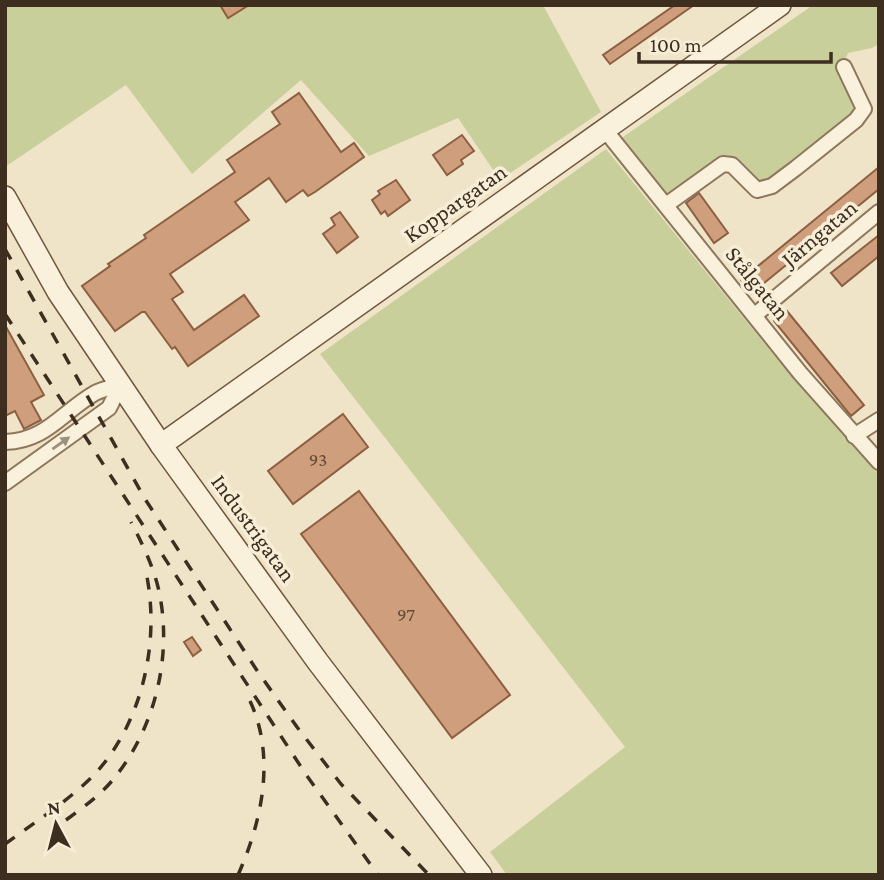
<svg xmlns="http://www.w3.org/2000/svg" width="884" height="880" font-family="'Crimson Pro',serif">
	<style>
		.green { fill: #c9cf9b }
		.building { fill: #cf9f7d; stroke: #8d5f41; stroke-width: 2 }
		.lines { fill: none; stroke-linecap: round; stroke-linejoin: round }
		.street-casing { stroke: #8d765c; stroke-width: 18 }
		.secondary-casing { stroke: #6f573f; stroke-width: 24 }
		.street { stroke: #faf1dc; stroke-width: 14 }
		.secondary { stroke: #faf1dc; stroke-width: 21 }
		.rail { stroke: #3d2e20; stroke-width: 3.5; stroke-dasharray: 12 12; stroke-linecap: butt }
		.oneway { fill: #9c907e }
		.labels { text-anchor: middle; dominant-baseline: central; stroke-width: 7; stroke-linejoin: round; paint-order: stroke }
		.number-label { font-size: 19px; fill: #624a37 }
		.street-label { font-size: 23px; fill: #3d2e20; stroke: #f7eed8 }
	</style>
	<rect width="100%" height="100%" fill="#f0e4c8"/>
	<!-- green -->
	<g class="green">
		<path d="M5 5H543L601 112 500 180 458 118 369 156 301 80 192 174 126 85 5 167Z"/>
		<path d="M813 5H879V44L872 48 848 53 838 76 859 107 761 184 726 156 668 198 620 139Z"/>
		<path d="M606 149 777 359 879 468V875H507L490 852 625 747 320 354Z"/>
	</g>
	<!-- building -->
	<g class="building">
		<path d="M220 5H249L228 18Z"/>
		<path d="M675 5H694L610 64 603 55Z"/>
		<path d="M299 93 341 152 354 143 364 157 315 192 308 196 303 190 286 202 269 178 235 202 249 220 170 274 183 292 172 299 194 330 244 295 259 316 188 366 175 347 172 349 145 312H142L115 331 82 286 110 266 108 264 146 238 144 235 235 172 227 160 280 124 272 112Z"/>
		<path d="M462 135 474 151 461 160 463 164 447 175 433 155Z"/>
		<path d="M879 167V189L752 293 741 280Z"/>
		<path d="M396 180 410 200 388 216 385 211 381 214 372 200 380 194 378 191Z"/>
		<path d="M699 193 728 233 714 243 686 203Z"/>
		<path d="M340 212 358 237 337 253 323 234 335 225 331 218Z"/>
		<path d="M879 235V256L842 286 831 273Z"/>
		<path d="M787 311 864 405 851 416 774 321Z"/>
		<path d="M5 325 44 395 31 402 41 420 24 429 15 411 5 416Z"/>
		<path d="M343 414 368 447 293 504 268 471Z"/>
		<path d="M359 491 510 695 452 738 301 534Z"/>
		<path d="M192 637 201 650 193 656 184 642Z"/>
	</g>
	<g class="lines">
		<!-- street casing -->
		<g class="street-casing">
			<g id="street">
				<path d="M605 130 800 373 879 462"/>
				<path d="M666 205 723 164 732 165 757 190 772 186 796 168 856 120 864 109 844 67"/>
				<path d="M755 315 879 212"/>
				<path d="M854 436 879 420"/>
				<path d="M5 442C46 441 62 412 95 393 103 389 113 387 121 384"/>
				<path d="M5 483 109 408 121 384"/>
			</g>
		</g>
		<!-- secondary casing -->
		<g class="secondary-casing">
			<g id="secondary">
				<path d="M5 197 58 292 161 445 318 662 481 875"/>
				<path d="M161 445 780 5"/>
			</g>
		</g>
		<!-- street -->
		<use href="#street" class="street"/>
		<!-- secondary -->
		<use href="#secondary" class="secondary"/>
		<!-- rail -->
		<g class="rail">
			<path d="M5 249 145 499 258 672 297 727 341 784 429 875"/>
			<path d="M5 314 307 776 378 875"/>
			<path d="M66 820C82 808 98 797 111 782 152 734 171 665 161 602 157 574 144 547 131 522"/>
			<path d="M5 844C34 823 65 803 91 778 141 727 160 646 147 577"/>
			<path d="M238 875C262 821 276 757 250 701"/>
		</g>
	</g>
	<!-- one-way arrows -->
	<defs><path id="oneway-solid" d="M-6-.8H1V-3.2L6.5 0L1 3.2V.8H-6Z" transform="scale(1.75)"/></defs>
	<use class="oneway" href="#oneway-solid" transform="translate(61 443) rotate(-35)"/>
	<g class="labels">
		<!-- number labels -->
		<g class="number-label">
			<text x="318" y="459">93</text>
			<text x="406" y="614">97</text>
		</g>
		<!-- street labels -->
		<g class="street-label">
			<text transform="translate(455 203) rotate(-35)">Koppargatan</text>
			<text transform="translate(819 233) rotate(-40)">Järngatan</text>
			<text transform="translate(758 283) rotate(51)">Stålgatan</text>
			<text transform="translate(254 528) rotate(54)">Industrigatan</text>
		</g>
	</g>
	<!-- border -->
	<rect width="884" height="880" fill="none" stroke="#3d2e20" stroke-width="14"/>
	<!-- north arrow -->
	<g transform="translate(56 824) rotate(353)" stroke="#f7eed8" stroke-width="5" paint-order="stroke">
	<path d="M0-5L12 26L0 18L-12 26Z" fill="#3d2e20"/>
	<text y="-10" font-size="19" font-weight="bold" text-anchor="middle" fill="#3d2e20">N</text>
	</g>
	<!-- scale -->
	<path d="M639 52v10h192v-10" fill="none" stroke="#3d2e20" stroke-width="3.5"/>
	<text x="650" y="52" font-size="21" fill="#3d2e20" stroke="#f7eed8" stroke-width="5" paint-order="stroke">100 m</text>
</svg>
